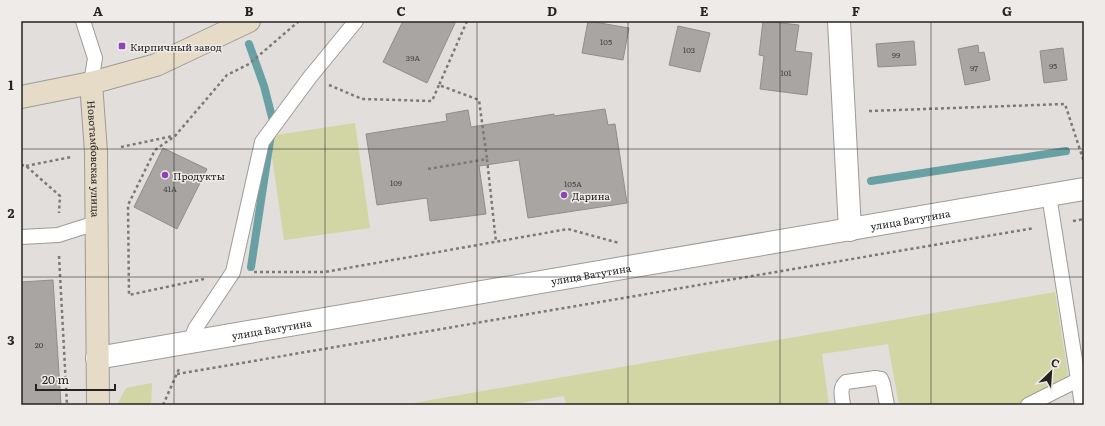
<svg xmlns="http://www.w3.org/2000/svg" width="1105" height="426" font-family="Literata,serif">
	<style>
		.green { fill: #d2d5a4 }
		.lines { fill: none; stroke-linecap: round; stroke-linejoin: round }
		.stream { stroke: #69a0a4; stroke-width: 8 }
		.building { fill: #a8a5a2; stroke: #908d8a }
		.lane-casing { stroke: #9e9b98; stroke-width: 16 }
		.street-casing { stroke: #9e9b98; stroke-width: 24 }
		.secondary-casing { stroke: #9e9b98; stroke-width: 24 }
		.path { stroke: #7c7a78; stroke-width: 2.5; stroke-dasharray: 3 3; stroke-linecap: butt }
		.lane { stroke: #fff; stroke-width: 14 }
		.street { stroke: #fff; stroke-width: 22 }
		.secondary { stroke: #e5dbc6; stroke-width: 22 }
		.grid { fill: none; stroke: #242322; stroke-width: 1; stroke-opacity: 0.55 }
		.poi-dot { fill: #8b45b8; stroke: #efebe8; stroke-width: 1.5 }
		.labels { text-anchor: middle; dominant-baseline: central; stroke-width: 3; stroke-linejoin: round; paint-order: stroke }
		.number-label { font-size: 8px; fill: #454442 }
		.poi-label { font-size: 10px; fill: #242322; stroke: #efebe8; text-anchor: start }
		.street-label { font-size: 10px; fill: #242322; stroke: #efebe8 }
		.neatline { fill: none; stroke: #242322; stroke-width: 1.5 }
		.grid-label { font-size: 13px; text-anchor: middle; font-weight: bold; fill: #242322 }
	</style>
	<rect width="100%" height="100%" fill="#e1dedb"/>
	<!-- green -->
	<g class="green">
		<path d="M355 123 370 228 284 240 269 136Z"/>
		<path d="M1055 292 1068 375 1063 383 1016 405H899L888 344 822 354 829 405H566L564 396 509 405H402Z"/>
		<path d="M152 383 151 405H117L126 388Z"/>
	</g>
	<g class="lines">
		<!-- stream -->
		<g class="stream">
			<path d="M249 44 264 86 273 121 251 267"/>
			<path d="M871 181 1066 151"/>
		</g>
	</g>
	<!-- building -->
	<g class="building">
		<path d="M403 21H456L427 83 383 62Z"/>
		<path d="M588 21 629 28 623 60 582 53Z"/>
		<path d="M763 21 799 25 795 51 812 53 807 95 760 89 764 56 759 55Z"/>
		<path d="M678 26 710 33 700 72 669 65Z"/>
		<path d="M914 41 916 65 878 67 876 44Z"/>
		<path d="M978 45 979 53 984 52 990 80 965 85 958 49Z"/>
		<path d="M1063 48 1067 80 1044 83 1040 51Z"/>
		<path d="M605 109 608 125 615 124 627 203 528 218 519 160 479 166 486 214 430 221 427 198 377 205 366 134 447 121 446 114 468 110 471 127 554 114V116Z"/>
		<path d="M163 148 207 169 177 229 134 207Z"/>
		<path d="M53 280 61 405H21V282Z"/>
	</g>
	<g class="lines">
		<!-- lane casing -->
		<g class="lane-casing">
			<g id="lane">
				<path d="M83 21 95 58 91 83"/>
				<path d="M1049 195 1082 405"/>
				<path d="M21 237 58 235 96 223"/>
				<path d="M190 342 195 329 233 272 262 142 310 77 356 21"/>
				<path d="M843 405C842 396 839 388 846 382L875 378 881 379 883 384 887 405"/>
				<path d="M1028 405 1078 380"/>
			</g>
		</g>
		<!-- street casing -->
		<g class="street-casing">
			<g id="street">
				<path d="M839 21 850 230"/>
				<path id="s1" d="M97 358 1084 189"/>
			</g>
		</g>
		<!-- secondary casing -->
		<g class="secondary-casing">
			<g id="secondary">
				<path id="s2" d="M91 83 96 152 98 405"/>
				<path d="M21 97 91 83 156 65 249 21"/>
			</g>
		</g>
		<!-- path -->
		<g class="path">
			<path d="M467 21 439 85 479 100 487 159"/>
			<path d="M329 85 362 99 432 101 439 85"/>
			<path d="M869 111 1065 104 1084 162"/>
			<path d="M121 147 173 136"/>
			<path d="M21 165 26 166 60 196 59 213"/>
			<path d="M26 166 71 157"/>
			<path d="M428 169 487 159 496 242"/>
			<path d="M1073 221 1084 219"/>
			<path d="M59 256 67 405"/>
			<path d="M254 272H325L568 229 619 243"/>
			<path d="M204 279 129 295 128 205 155 150 175 136 227 75 249 64 299 21"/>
			<path d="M177 374 1034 228"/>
			<path d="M163 405 179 369"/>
		</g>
		<!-- lane -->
		<use href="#lane" class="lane"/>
		<!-- street -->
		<use href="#street" class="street"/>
		<!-- secondary -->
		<use href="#secondary" class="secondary"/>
	</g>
	<!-- grid -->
	<path class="grid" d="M174 21V405M325 21V405M477 21V405M628 21V405M780 21V405M931 21V405M21 149H1084M21 277H1084"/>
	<!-- markers -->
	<g class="poi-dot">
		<rect x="118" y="42" width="8" height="8" rx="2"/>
		<circle cx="165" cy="175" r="4"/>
		<circle cx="564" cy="195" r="4"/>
	</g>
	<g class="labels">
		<!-- number labels -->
		<g class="number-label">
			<text x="606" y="41">105</text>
			<text x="689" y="49">103</text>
			<text x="896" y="54">99</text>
			<text x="413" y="57">39А</text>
			<text x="1053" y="65">95</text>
			<text x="974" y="67">97</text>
			<text x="786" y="72">101</text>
			<text x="396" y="182">109</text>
			<text x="573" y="183">105А</text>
			<text x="170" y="188">41А</text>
			<text x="39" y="344">20</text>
		</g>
		<!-- poi labels -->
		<g class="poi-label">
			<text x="130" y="46">Кирпичный завод</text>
			<text x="173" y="175">Продукты</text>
			<text x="572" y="195">Дарина</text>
		</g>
		<!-- street labels -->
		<g class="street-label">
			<text stroke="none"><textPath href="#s2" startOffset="76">Новотамбовская улица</textPath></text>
			<text stroke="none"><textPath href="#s1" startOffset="825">улица Ватутина</textPath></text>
			<text stroke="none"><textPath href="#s1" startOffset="501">улица Ватутина</textPath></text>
			<text stroke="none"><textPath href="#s1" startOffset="177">улица Ватутина</textPath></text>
		</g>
	</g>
	<!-- border -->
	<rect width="1105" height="426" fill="none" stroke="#efebe8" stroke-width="44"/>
	<!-- north arrow -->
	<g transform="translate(1051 372) rotate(25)" stroke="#efebe8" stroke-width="3" paint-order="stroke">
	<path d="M0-3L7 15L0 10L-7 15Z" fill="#242322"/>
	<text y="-6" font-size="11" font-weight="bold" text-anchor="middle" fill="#242322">С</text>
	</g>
	<!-- scale -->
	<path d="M36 384v6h79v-6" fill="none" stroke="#242322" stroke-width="2"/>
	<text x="42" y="384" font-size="12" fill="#242322" stroke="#efebe8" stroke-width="3" paint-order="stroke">20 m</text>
	<rect x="22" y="22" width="1061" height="382" class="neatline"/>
	<g class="grid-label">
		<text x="98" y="16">A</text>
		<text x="249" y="16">B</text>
		<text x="401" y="16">C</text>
		<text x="552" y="16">D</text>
		<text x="704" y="16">E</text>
		<text x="856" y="16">F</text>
		<text x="1007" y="16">G</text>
		<text x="11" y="90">1</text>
		<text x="11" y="218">2</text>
		<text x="11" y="345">3</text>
	</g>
</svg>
